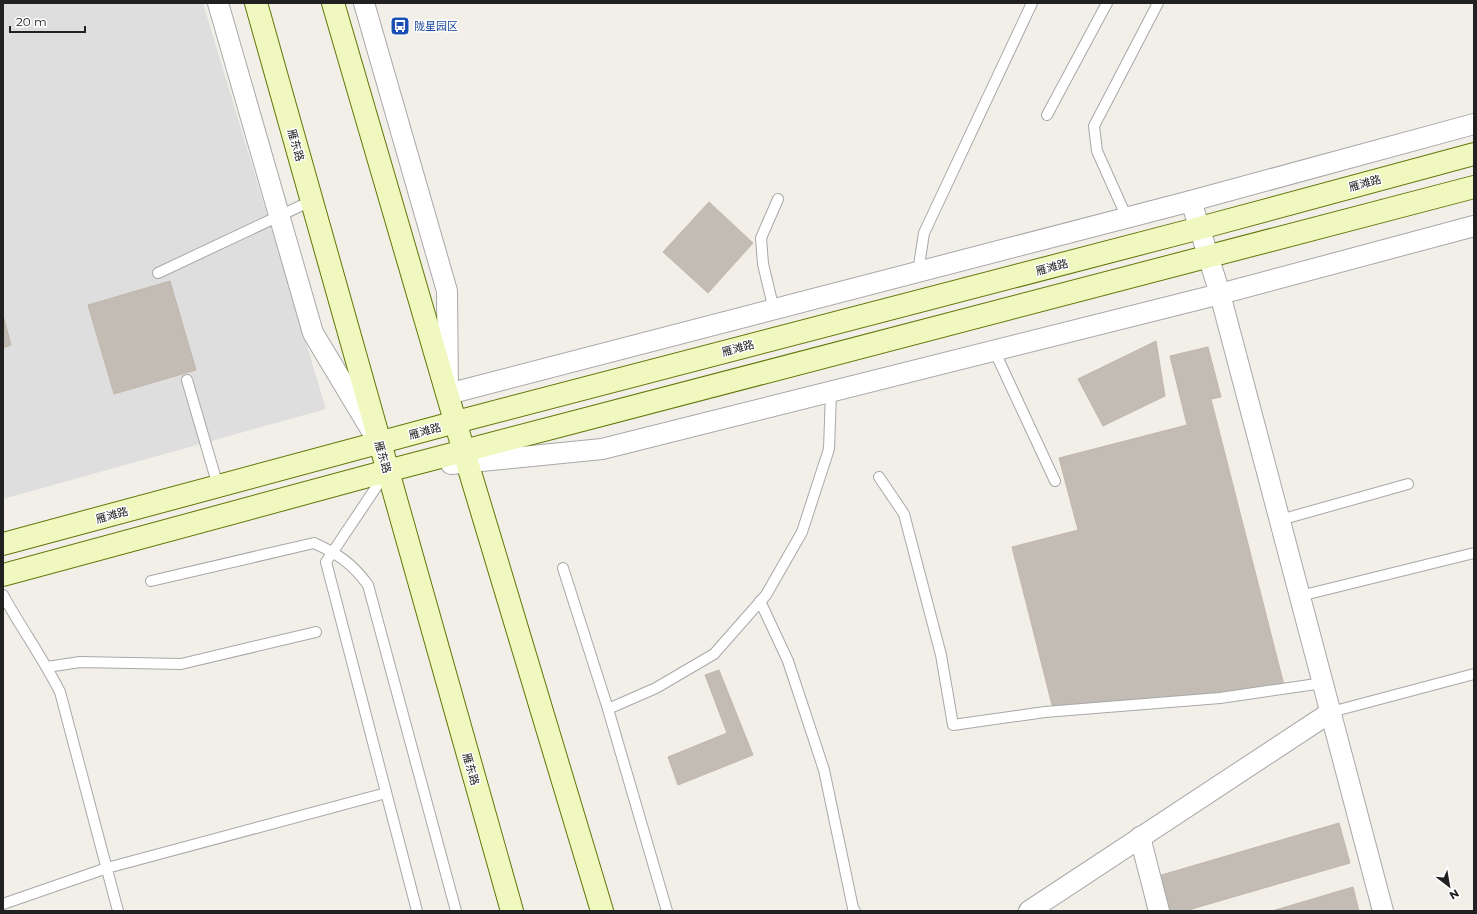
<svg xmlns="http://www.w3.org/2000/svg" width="1477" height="914" font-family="Montserrat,'Noto Sans SC',sans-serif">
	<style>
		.residential { fill: #dfdede }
		.building { fill: #c2bcb4; stroke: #c2b7aa }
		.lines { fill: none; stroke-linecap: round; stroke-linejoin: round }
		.service-casing { stroke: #a8a8a8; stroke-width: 12 }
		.minor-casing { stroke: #a8a8a8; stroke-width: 22 }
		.secondary-casing { stroke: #607808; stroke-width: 24 }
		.service { stroke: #fff; stroke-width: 10 }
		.minor { stroke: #fff; stroke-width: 20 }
		.secondary { stroke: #f0f8bf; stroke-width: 22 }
		.labels { text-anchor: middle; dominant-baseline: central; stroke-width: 3; stroke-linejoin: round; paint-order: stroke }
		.transit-label { font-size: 11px; fill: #164399; stroke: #fff; text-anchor: start }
		.street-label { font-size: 11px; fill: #212121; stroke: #fff }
	</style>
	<rect width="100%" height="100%" fill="#f1efe8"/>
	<!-- residential -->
	<path class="residential" d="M3 3H203L326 409 3 499Z"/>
	<!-- building -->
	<g class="building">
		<path d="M709 202 753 243 708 293 663 252Z"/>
		<path d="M170 281 196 370 114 394 88 305Z"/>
		<path d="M3 315 11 345 3 348Z"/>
		<path d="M1156 341 1165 396 1103 426 1078 379Z"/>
		<path d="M1208 347 1221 397 1211 399 1284 685 1053 709 1012 547 1078 530 1059 458 1187 425 1170 356Z"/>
		<path d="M719 670 753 755 678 785 668 757 727 733 705 675Z"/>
		<path d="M1339 823 1350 863 1185 911H1169L1158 876Z"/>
		<path d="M1353 887 1359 911H1272Z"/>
	</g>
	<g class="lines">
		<!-- service casing -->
		<g class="service-casing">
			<g id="service">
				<path d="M1047 115 1107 3"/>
				<path d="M1127 218 1097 151 1094 126 1158 3"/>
				<path d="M918 272 924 233 1032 3"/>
				<path d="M158 273 311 201"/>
				<path d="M774 310 763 264 761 238 778 199"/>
				<path d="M994 350 1055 481"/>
				<path d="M187 380 218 486"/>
				<path d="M385 474 326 562 417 911"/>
				<path d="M879 477 904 514 941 655 953 725 1045 712 1220 698 1323 683"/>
				<path d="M1280 520 1408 484"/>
				<path d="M563 568 608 709 667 911"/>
				<path d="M151 581 314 543C338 554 352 563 368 585L456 911"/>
				<path d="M3 595C21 628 43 658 60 692L118 911"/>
				<path d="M1300 596 1474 553"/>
				<path d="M760 601 788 661 824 770 853 908 855 911"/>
				<path d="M47 667 80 662 181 664 316 632"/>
				<path d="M608 709 656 688 714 654 766 595 802 532 829 449 831 392"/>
				<path d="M1331 712 1474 674"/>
				<path d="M3 904 107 868 386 793"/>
			</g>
		</g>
		<!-- minor casing -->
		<g class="minor-casing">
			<g id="minor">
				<path d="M218 3 313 333 373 433"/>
				<path d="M364 3 447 291 448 394 1191 201 1474 124"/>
				<path d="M1191 201 1220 294 1383 911"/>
				<path d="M451 464 602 449 1220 294 1474 226"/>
				<path d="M1140 837 1159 911"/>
				<path d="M1029 911 1331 712"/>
			</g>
		</g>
		<!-- secondary casing -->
		<g class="secondary-casing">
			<g id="secondary">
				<path d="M256 3 512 911"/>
				<path d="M333 3 467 462 602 911"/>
				<path d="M3 544 456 422 1200 228 1474 154"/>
				<path d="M3 575 387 471 1474 187"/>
			</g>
		</g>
		<!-- service -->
		<use href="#service" class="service"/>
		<!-- minor -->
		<use href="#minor" class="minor"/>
		<!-- secondary -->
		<use href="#secondary" class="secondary"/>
	</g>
	<!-- icons -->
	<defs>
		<g id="bus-square" transform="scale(1)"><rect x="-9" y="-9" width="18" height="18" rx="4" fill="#1a4fb4" stroke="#fff"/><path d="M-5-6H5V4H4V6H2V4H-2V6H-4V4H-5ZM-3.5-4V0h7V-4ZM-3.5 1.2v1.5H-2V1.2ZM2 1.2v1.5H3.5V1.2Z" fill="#fff"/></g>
	</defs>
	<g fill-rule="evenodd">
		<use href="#bus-square" x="400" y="26"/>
	</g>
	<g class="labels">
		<!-- transit labels -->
		<g class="transit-label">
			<text x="414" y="26">陇星园区</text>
		</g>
		<!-- street labels -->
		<g class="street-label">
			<text transform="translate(296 145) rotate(74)">雁东路</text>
			<text transform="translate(1365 183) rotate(-15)">雁滩路</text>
			<text transform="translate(1052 267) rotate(-15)">雁滩路</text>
			<text transform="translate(738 348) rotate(-15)">雁滩路</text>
			<text transform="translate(425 431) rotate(-15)">雁滩路</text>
			<text transform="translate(383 457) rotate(74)">雁东路</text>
			<text transform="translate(112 515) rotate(-15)">雁滩路</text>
			<text transform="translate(471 769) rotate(74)">雁东路</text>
		</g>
	</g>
	<!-- border -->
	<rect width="1477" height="914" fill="none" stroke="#212121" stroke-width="8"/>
	<!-- north arrow -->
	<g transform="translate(1449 886) rotate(149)" stroke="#ffffff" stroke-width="3" paint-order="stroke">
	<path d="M0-3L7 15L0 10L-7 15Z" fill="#212121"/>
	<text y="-6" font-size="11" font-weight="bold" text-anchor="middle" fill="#212121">N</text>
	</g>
	<!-- scale -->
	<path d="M10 26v6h75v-6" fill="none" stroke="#212121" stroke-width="2"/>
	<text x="16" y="26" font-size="12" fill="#212121" stroke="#ffffff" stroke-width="3" paint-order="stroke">20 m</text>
</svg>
